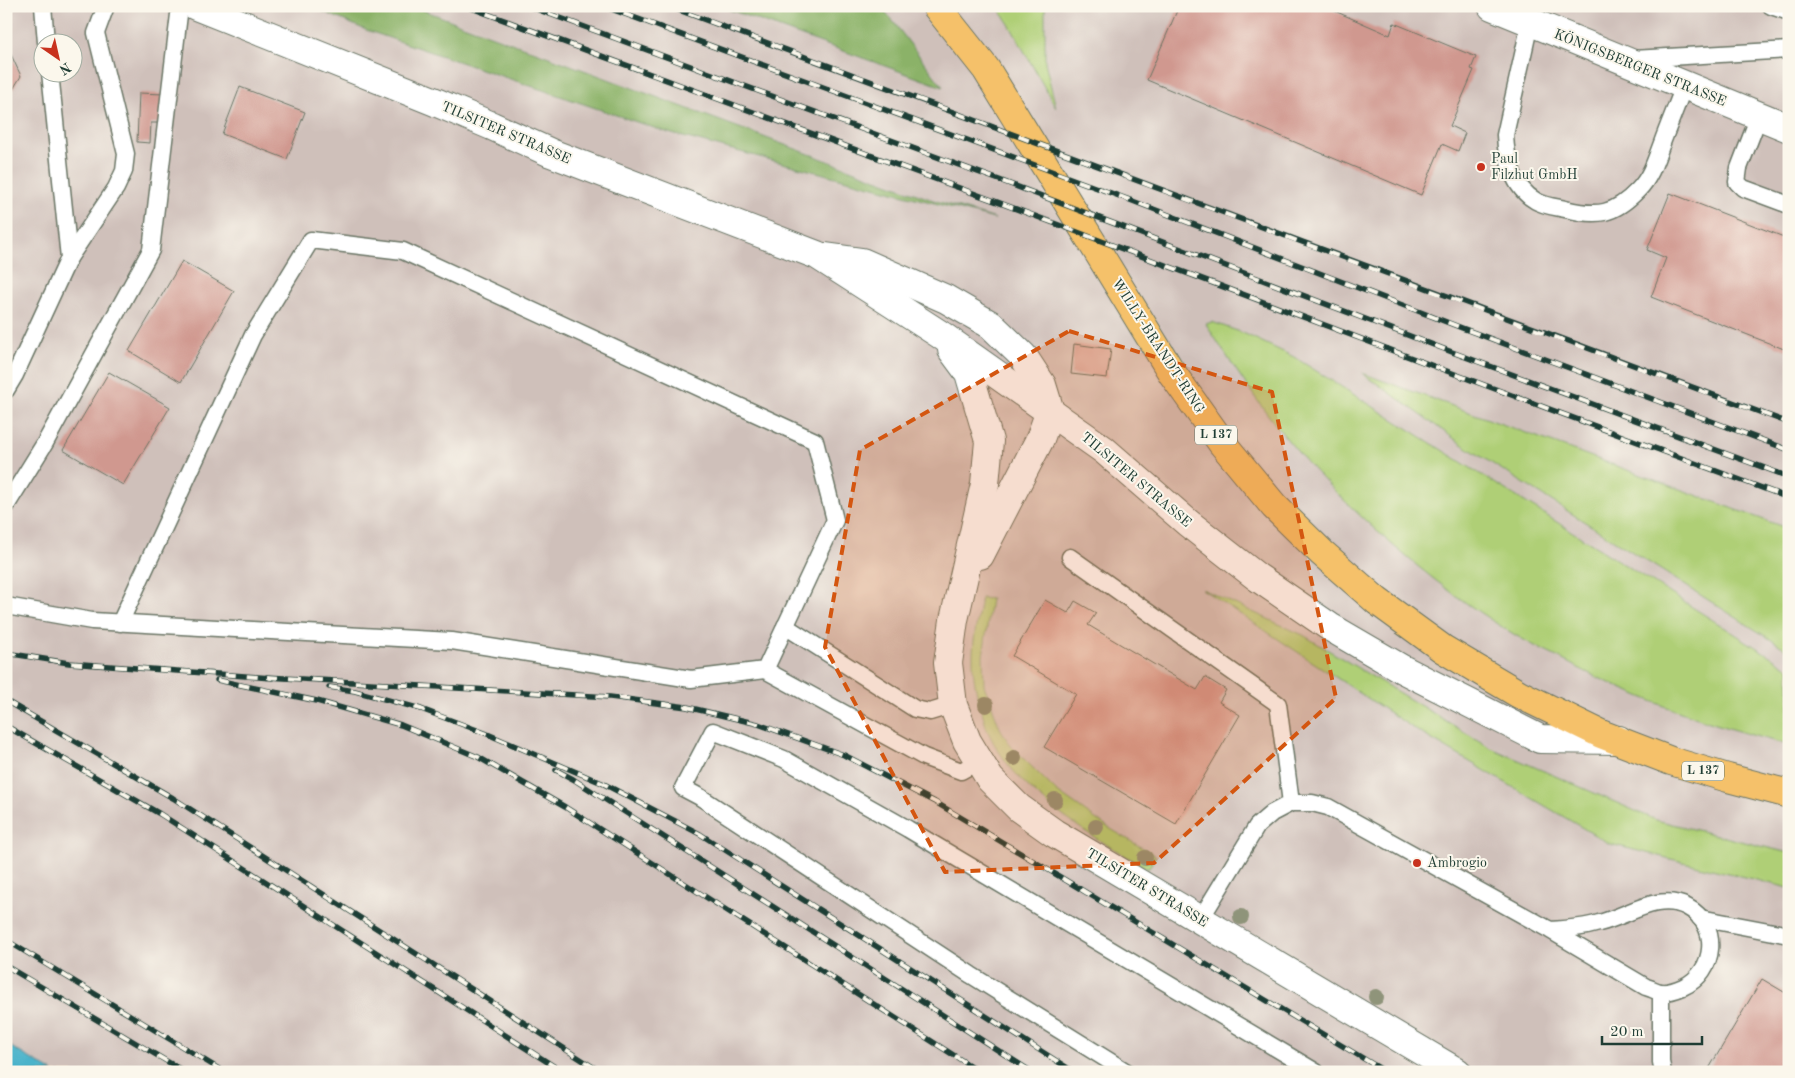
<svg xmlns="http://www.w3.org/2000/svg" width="1795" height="1078" font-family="'Old Standard TT',serif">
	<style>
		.industrial { fill: #cfc0ba; fill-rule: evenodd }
		.green { fill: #afcf76; stroke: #678655 }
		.forest { fill: #8bb267; stroke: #55784e }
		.water { fill: #4bb3ca; stroke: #35787f }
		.building { fill: #d0988f }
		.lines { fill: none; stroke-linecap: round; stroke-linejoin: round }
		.lane-casing { stroke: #6a7565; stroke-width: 19 }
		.street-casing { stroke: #6a7565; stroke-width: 30 }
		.primary-casing { stroke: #6a7565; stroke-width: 30 }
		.lane { stroke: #fff; stroke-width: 16 }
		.street { stroke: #fff; stroke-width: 28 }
		.primary { stroke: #f5c16b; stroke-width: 28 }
		.rail-casing { stroke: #1f3d34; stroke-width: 5.5 }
		.rail { stroke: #fbf7ec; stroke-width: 4; stroke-dasharray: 11; stroke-linecap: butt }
		.tree { fill: #8f947a }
		.marked { fill: #d45610; fill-opacity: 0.2; stroke: #d45610; stroke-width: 4; stroke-dasharray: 10 6; stroke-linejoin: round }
		.poi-dot { fill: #c8321e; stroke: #fbf7ec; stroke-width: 2 }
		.labels { text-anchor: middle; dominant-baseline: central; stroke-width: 4; stroke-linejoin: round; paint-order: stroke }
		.shield { fill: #fbf7ec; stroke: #61756b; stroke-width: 1 }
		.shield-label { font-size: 12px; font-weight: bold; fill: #1f3d34 }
		.street-label { font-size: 14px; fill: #1f3d34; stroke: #fbf7ec }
		.poi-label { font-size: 14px; fill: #1f3d34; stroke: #fbf7ec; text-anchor: start }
	</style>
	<rect width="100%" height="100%" fill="#fbf7ec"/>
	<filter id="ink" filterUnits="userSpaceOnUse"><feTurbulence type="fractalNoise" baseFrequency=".02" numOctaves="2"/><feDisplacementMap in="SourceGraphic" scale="10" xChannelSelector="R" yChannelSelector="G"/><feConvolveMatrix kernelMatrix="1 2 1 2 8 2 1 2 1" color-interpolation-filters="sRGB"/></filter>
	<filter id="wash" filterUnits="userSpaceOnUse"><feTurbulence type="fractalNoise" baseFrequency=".0096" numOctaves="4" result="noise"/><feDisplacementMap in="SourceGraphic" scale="20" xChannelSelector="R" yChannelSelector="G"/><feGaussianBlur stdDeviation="1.12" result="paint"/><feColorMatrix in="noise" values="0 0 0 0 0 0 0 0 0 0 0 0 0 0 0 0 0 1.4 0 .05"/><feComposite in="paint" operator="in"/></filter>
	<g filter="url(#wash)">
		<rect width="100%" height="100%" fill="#f4dcc0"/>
		<!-- industrial -->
		<path class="industrial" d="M6 6H1789V1072H53L6 1044ZM42 42H72V72H42Z"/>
		<!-- green -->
		<g class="green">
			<path d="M997 6H1045V62L1056 108 1009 24Z"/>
			<path d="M1212 322 1243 333 1294 357 1789 668V745C1706 724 1632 697 1557 657 1540 649 1523 640 1507 630 1437 587 1373 531 1316 472 1274 428 1238 374 1206 324Z"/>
			<path d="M1362 373 1789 529V651L1463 445Z"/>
			<path d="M1202 589 1303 635 1491 748 1656 820 1789 853V888L1610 844 1419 732Z"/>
			<path d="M981 598 991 599 983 656 984 685 1000 728 1011 746 1056 791 1104 825 1156 856 1148 869C1091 836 1017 795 988 732 985 725 983 715 981 707 976 692 973 677 973 662 972 641 978 619 981 598Z"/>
		</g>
		<!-- forest -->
		<g class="forest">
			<path d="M310 6H412L930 199 995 219 672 134 366 30Z"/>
			<path d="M719 6H880L889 16 943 87Z"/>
		</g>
		<!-- water -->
		<path class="water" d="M6 1044 53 1072H6Z"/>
		<g id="blocks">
			<!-- building -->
			<g class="building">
				<path d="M1179 6H1323L1390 35 1394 23 1476 57 1471 69 1474 70 1450 126 1465 133 1458 151 1442 144 1421 195 1147 80Z"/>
				<path d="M6 44 21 76 6 101Z"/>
				<path d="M240 87 305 112 287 159 222 134Z"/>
				<path d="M139 93 163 94 161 123H151L150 143 137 142Z"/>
				<path d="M1670 193 1789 239V351L1651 297 1666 258 1647 250Z"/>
				<path d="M182 261 234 291 181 382 129 351Z"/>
				<path d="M1074 344 1111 349 1107 378 1071 374Z"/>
				<path d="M109 372 170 407 123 485 63 450Z"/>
				<path d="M1045 600 1068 613 1075 601 1096 613 1088 625 1197 690 1205 677 1226 690 1219 702 1240 715 1176 824 1044 747 1076 694 1012 656Z"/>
				<path d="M1762 979 1789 995V1072H1707Z"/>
			</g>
		</g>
	</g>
	<g filter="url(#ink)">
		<use href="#blocks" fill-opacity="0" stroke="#6a7565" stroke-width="1"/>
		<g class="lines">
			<!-- lane casing -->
			<g class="lane-casing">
				<g id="lane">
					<path d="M43 6 46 42"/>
					<path d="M1771 6 1789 12"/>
					<path d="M1530 23 1505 135C1506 159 1513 188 1536 201 1545 206 1556 207 1565 209 1598 217 1614 215 1638 190 1651 177 1656 159 1662 143 1669 124 1677 105 1684 86"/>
					<path d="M1633 59 1789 50"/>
					<path d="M1759 116 1739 168 1737 182 1743 188 1789 205"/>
					<path d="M69 258 116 188 124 171 126 154 96 33 106 6"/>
					<path d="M6 390 15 375 69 258 50 72"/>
					<path d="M6 506 45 443 151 250 180 6"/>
					<path d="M1070 557 1278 704 1291 803"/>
					<path d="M6 606 92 621 452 641 691 679 765 670 835 520 815 441 403 251 311 240 253 335 120 623"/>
					<path d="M785 626 915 709 930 712 953 705"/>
					<path d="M765 670 924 757 961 771 979 761"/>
					<path d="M1700 918 1789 935"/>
					<path d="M1200 920 1257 826 1272 813 1291 803H1312L1328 807 1550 930 1646 987C1650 988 1656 991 1660 992 1668 993 1676 990 1683 987 1716 972 1721 925 1687 907 1658 892 1628 916 1599 923 1583 928 1567 929 1550 930"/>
					<path d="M1661 992V1062L1663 1072"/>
					<path d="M1127 1072 971 975 700 797 683 788 713 731 784 759 908 829 1316 1072"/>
				</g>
			</g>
			<!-- street casing -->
			<g class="street-casing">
				<g id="street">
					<path d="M196 6 433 101 492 126 551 153 817 255 941 335 1104 450 1188 523 1257 577 1330 627 1402 669 1540 739 1619 740"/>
					<path d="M1492 6 1789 128"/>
					<path d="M826 257 862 262 946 299 991 325 1023 356 1042 385 1050 411 1040 439 980 555"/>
					<path d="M952 350 969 373 989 441 985 484 954 620 948 663 953 705 967 741 990 779 1019 808 1054 833 1457 1072"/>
				</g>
			</g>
			<!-- primary casing -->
			<g class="primary-casing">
				<path id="primary" d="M936 6 986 69 1172 373 1222 443 1274 506 1322 553 1377 601 1443 649 1519 694 1601 734 1671 761 1728 778 1789 794"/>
			</g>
			<!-- lane -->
			<use href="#lane" class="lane"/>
			<!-- street -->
			<use href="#street" class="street"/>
			<!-- primary -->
			<use href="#primary" class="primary"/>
			<!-- rail casing -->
			<g class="rail-casing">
				<g id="rail">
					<path d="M466 6 1019 210 1444 370 1789 498"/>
					<path d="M528 6 1002 181 1452 352 1789 477"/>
					<path d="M603 6 1130 200 1462 328 1789 450"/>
					<path d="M668 6C1042 144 1414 286 1789 423"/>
					<path d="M6 653 69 663 272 678"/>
					<path d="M267 677 610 697 687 707 758 724 844 755 935 802 1386 1072"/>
					<path d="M217 680 317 701 401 725 478 757 565 807 980 1072"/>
					<path d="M329 687 355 691 421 709 485 733 602 783 700 834 1074 1072"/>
					<path d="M6 701 173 798 601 1072"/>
					<path d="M6 726 160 814 563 1072"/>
					<path d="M556 770 573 779 1032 1072"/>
					<path d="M6 940 224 1072"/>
					<path d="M6 966 185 1072"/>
				</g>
			</g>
			<!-- rail -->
			<use href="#rail" class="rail"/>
		</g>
		<!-- trees -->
		<g class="tree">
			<circle cx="986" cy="705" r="8"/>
			<circle cx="1014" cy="758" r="8"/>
			<circle cx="1055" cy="800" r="8"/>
			<circle cx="1096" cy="827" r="8"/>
			<circle cx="1145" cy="858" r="8"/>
			<circle cx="1241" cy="917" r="8"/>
			<circle cx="1376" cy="997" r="8"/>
		</g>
	</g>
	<!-- marked area -->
	<path class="marked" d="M1069 331 1272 392 1336 698 1154 863 945 872 825 647 860 450Z"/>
	<!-- markers -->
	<g class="poi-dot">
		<circle cx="1481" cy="167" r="5"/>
		<circle cx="1417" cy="863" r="5"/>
	</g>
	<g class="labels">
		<!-- shield labels -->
		<g class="shield">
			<rect x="1195" y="425.5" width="42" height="19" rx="4"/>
			<rect x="1682" y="761.5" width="42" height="19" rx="4"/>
		</g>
		<g class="shield-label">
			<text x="1216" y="435">L 137</text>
			<text x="1703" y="771">L 137</text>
		</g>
		<!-- street labels -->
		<g class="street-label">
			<text transform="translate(1640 68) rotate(22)">KÖNIGSBERGER STRASSE</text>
			<text transform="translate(506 133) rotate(23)">TILSITER STRASSE</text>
			<text transform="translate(1158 346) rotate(57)">WILLY-BRANDT-RING</text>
			<text transform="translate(1136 480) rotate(40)">TILSITER STRASSE</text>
			<text transform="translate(1147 888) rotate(31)">TILSITER STRASSE</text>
		</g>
		<!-- poi labels -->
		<g class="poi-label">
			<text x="1491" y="159">Paul<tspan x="1491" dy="16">Filzhut GmbH</tspan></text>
			<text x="1427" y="863">Ambrogio</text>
		</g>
	</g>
	<!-- margin -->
	<rect width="1795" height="1078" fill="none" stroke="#fbf7ec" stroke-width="25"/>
	<!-- north arrow -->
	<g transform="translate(58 58) rotate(146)"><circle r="24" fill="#fbf7ec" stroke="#a3ada2"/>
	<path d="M0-4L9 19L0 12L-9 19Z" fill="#c8321e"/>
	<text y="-8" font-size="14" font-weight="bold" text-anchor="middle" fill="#1f3d34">N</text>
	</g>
	<!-- scale -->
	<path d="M1602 1036v8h100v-8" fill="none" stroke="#1f3d34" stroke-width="2.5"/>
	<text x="1610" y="1036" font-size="15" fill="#1f3d34" stroke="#fbf7ec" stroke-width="4" paint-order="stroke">20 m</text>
</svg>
